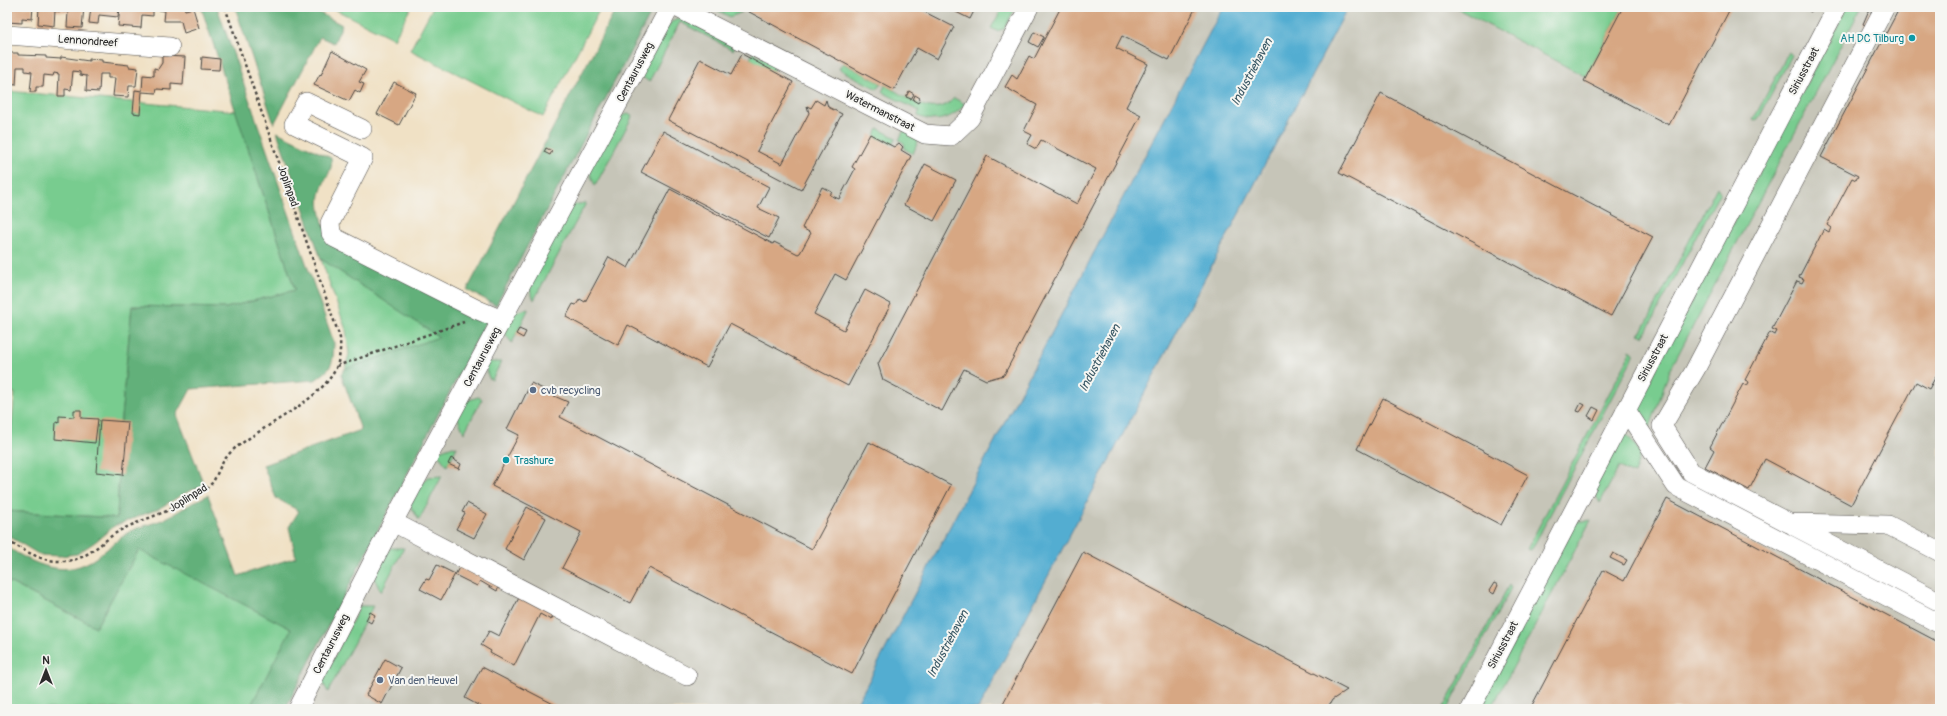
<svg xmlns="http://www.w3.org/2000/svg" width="1947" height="716" font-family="Pangolin,sans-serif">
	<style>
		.industrial { fill: #c6c5b8 }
		.green { fill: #78cc8f; stroke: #527c5d }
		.forest { fill: #62b07a; stroke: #466e52 }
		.water { fill: #53add1; stroke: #3f6c7e }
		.building { fill: #d7a783 }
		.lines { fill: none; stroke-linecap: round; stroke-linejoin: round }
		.minor-casing { stroke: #494642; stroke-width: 20 }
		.path { stroke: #494642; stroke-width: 2.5; stroke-dasharray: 3 3; stroke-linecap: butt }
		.minor { stroke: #fff; stroke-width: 19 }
		.culture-dot { fill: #0f9aa8; stroke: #f6f6f2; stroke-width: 1.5 }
		.service-dot { fill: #5c6f8a; stroke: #f6f6f2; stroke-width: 1.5 }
		.labels { text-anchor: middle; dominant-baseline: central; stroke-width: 4; stroke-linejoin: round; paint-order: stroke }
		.culture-label { font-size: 11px; fill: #0d838f; stroke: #f6f6f2; text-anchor: end }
		.street-label { font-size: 11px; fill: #2b2b2b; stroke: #f6f6f2 }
		.service-label { font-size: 11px; fill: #4e5e75; stroke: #f6f6f2; text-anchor: start }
		.water-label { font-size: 12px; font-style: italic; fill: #395865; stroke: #f6f6f2 }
	</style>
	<rect width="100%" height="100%" fill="#f6f6f2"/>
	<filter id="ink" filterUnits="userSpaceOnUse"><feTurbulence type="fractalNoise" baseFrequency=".025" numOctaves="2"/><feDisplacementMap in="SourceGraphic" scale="8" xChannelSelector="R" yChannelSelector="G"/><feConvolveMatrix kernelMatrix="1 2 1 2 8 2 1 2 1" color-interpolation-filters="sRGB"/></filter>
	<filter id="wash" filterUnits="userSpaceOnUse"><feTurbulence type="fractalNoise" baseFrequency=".012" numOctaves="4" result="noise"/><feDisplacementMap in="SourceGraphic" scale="16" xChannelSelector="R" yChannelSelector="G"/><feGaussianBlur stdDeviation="0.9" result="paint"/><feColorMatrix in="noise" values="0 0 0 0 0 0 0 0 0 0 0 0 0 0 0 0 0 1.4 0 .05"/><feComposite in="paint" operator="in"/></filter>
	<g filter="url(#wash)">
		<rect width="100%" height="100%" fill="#f0e1c5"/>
		<!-- industrial -->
		<g class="industrial">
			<path d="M637 7H1234L865 709H284Z"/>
			<path d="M1332 7H1940V709H963Z"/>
		</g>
		<!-- green -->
		<g class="green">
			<path d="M330 7H411L394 39Z"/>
			<path d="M433 7H601L543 117 410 50Z"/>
			<path d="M711 7H732L742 12 730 17Z"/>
			<path d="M1003 7H1016L1004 29 997 31 991 28Z"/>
			<path d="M1454 7H1623L1586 77Z"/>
			<path d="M1847 7H1861L1670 370 1649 430 1637 405 1829 41 1831 42V39Z"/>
			<path d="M681 18 736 44 733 50 680 22 649 82 639 74 671 22Z"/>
			<path d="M1789 52 1792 55 1758 120 1755 121 1753 120Z"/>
			<path d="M753 53 777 65 773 71 750 59Z"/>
			<path d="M843 63 881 83 877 89 839 69Z"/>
			<path d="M885 85C905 96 935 121 954 98L965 104C953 119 935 124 918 116L919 111 882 92Z"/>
			<path d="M7 91 236 111 295 290 226 308 132 306 121 418 117 518 7 511V469L15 393 7 392Z"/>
			<path d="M628 114 632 115 631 119 595 186 588 168 614 118Z"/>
			<path d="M905 128 918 141 913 154 905 149 904 143 899 140Z"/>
			<path d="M879 129 896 138 893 143 875 137 877 130Z"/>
			<path d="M1717 187 1720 192 1645 334 1643 336 1638 334 1643 330Z"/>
			<path d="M584 203H586L534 300 527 283 567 207Z"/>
			<path d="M321 259 440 337 345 369 349 354 346 330Z"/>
			<path d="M528 309V310L512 343 502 330 511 313Z"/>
			<path d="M1630 350 1634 353V355L1532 549 1529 550 1527 549 1629 356Z"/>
			<path d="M487 362H501L492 380 489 378 484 364Z"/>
			<path d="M478 397 482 399 464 433 457 416 464 402Z"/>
			<path d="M1625 432 1641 453 1634 474 1619 467 1600 503 1593 490Z"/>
			<path d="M453 446 457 447 447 466 439 456V451Z"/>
			<path d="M442 476 419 520 410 505 427 477Z"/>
			<path d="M1591 520 1491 709H1478L1576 522Z"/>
			<path d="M390 548H404L381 592 374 578Z"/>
			<path d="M139 549 292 629 249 709H7V581L96 627Z"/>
			<path d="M1509 585 1511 588 1447 709H1443Z"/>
			<path d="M360 606H373L328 692 322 681Z"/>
		</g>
		<!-- forest -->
		<g class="forest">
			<path d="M201 7H217L334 343C333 364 333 368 315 380L191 389 177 415 204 485 185 493 158 509 114 526 95 542 77 554 60 556 40 555 7 535V511L117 518 121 418 132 306 226 308 295 290Z"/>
			<path d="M235 7H309L342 25 334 43 320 37 274 124Z"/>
			<path d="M617 7H654L496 305 467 290Z"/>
			<path d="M277 132 331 158C334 170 324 179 321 191 317 202 321 215 324 226L487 320 285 709H249L291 629 139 550 96 627 7 581V547C36 565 65 580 97 557 108 549 119 538 131 531 141 526 152 524 162 520 178 513 192 502 208 495L238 576 296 557 289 527 299 511 276 498 263 465 361 430 341 374 345 369 439 337 321 259Z"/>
		</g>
		<!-- water -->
		<path class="water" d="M1223 7H1348L978 709H854Z"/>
		<g id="blocks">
			<!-- building -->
			<g class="building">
				<path d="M7 7H33L32 19 22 18V23L7 22Z"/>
				<path d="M39 7H84L82 28 67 27 68 12 55 11 54 26 38 24Z"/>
				<path d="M91 7H119L118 17 99 15 98 24 89 23Z"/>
				<path d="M120 7H153V16L142 15 141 28 118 26Z"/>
				<path d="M158 7H184L185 10 193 8 199 28 184 33 181 21H164L165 11 158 10Z"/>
				<path d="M740 7H915L954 27 937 59 917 48 894 90Z"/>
				<path d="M946 7H976L970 19Z"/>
				<path d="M1061 7H1196L1169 60 1122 36 1116 48 1148 64 1126 107 1141 115 1004 375 986 380 964 369 942 411 883 380 878 364 987 156 1077 204 1096 169 1041 140 1036 149 1027 144 1032 135 1024 131 1037 105 1005 87 1012 75 1017 79 1029 56 1034 59Z"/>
				<path d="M1623 7H1731L1669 125 1584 81Z"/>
				<path d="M1802 7H1813L1811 12Z"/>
				<path d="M1900 7H1940V369L1929 389 1916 382 1851 505 1765 459 1749 490 1705 467 1714 450 1710 447 1743 384 1747 386 1749 382 1745 380 1770 332 1775 335 1777 331 1772 329 1797 281 1802 283 1804 279 1799 277 1824 229 1829 232 1831 228 1827 225 1852 178 1856 180 1858 176 1821 157Z"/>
				<path d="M1869 10 1875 13 1868 26 1863 24Z"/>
				<path d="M1034 32 1044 37 1038 47 1029 42Z"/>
				<path d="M332 51 366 70 359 82 364 84 360 93 355 90 349 101 314 85 320 74 321 75Z"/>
				<path d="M7 53H18V55L46 56V58L61 59V57L89 61V59L102 60V62L129 65V67L138 68 136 86H129L128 97 113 96 115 78H108V74H100L99 92 86 91 87 76 80 75V72L73 71 71 90 65 89V96H58L59 74 54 73 53 76 44 75 43 87H36V92H30L32 72 25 71V67H17L16 85 7 84Z"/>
				<path d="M742 54 793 82 757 151 782 164 809 113 807 106 811 108 816 100 824 105 826 100 828 107 842 114 801 190 668 120 700 59 731 75Z"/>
				<path d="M162 56 185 57 183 85 171 84V90L157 89 156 93 142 92 140 114 133 113 135 90 142 91 143 75 154 76V68L158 69 162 63Z"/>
				<path d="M202 57 220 59 219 70 201 69Z"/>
				<path d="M394 82 416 93 399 125 377 114Z"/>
				<path d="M909 91 914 94 911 99 906 97Z"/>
				<path d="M1381 93 1653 237 1611 316 1339 173Z"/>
				<path d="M915 95 920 98 918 103 913 100Z"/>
				<path d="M663 131 769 187 758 208 779 218 769 238 641 172Z"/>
				<path d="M870 134 894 147 899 143 903 147 901 150 911 156 846 280 835 274 814 314 844 330 865 290 891 304 848 386 730 324 707 367 628 325 618 345 566 317 573 304 576 305 580 299 585 302 609 257 628 268 670 189 773 244 774 242 798 254 800 253 811 233 802 228 822 187 832 192 830 195 839 199 855 169 852 167Z"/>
				<path d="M546 148 552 151 550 155 544 152Z"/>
				<path d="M925 164 956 180 934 221 904 205Z"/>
				<path d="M519 329 526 332 523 338 516 334Z"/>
				<path d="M531 383 545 390V392L568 402 560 417 812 549 869 442 951 485 852 674 649 568 630 603 562 568 581 532 492 486 519 435 507 429 520 403 521 404Z"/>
				<path d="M1383 398 1528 475 1501 525 1357 449Z"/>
				<path d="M1581 403 1585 405 1580 412 1577 411Z"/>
				<path d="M1593 407 1599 410 1594 420 1588 416Z"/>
				<path d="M74 410H81V418L98 419 95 443 55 439 56 422 59 423V416L74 417Z"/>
				<path d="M100 420 128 422 123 475 96 472Z"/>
				<path d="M451 458 461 464 459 469 448 464Z"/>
				<path d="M1667 499 1940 643V709H1530L1603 570 1624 581Z"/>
				<path d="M467 503 487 514 474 538 456 529 465 513 462 512Z"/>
				<path d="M527 507 546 518 524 560 505 549Z"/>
				<path d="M1083 552 1250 640 1347 690 1332 700 1327 709H1000Z"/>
				<path d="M1613 553 1627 560 1624 565 1610 558Z"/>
				<path d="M462 562 501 583 497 591 480 581 477 586 455 575Z"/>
				<path d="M437 565 455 574 441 600 420 589 426 579 429 580Z"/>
				<path d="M1494 583 1498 585 1494 594 1489 591Z"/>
				<path d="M521 594 556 611 551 620 540 614 514 666 490 653 491 651 481 645 489 631 499 636Z"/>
				<path d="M370 612 375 615 371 623 366 620Z"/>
				<path d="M385 659 401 668 382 704 366 695Z"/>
				<path d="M482 667 563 709H485L465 698Z"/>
			</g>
		</g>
	</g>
	<g filter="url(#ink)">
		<use href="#blocks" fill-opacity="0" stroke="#494642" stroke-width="1"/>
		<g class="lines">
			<!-- minor casing -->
			<g class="minor-casing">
				<g id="minor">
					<path d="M676 7 925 134 951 136 970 118 1029 7"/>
					<path d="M1885 7 1695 370 1662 426 1691 472 1789 523 1888 525 1940 552"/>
					<path d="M7 35 170 47"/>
					<path d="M362 129 306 102 294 124 363 158 330 223 331 233 335 238 478 310 502 320"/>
					<path d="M1626 410 1676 486 1940 624"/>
					<path d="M393 522 687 676"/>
					<path d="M1794 526 1940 602"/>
					<path d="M298 709 393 522 670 7"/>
					<path d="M1470 709 1837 7"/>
				</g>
			</g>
			<!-- path -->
			<g class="path">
				<path d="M337 366 464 322"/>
				<path d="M7 541C27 551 40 562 63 561 88 561 101 541 121 530 148 516 190 507 212 483 216 478 218 470 222 464 225 458 232 450 238 446 264 426 311 404 330 378 339 367 341 352 340 338L225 7"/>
			</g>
			<!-- minor -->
			<use href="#minor" class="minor"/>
		</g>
	</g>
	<!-- markers -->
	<g class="culture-dot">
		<circle cx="1912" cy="38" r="4"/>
		<circle cx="506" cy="460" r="4"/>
	</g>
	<g class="service-dot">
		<circle cx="533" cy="390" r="4"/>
		<circle cx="380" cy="680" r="4"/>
	</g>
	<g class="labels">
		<!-- culture labels -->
		<g class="culture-label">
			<text x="1904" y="38">AH DC Tilburg</text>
			<text x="514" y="460" text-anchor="start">Trashure</text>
		</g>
		<!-- street labels -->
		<g class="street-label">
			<text transform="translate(88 41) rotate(4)">Lennondreef</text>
			<text transform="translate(1804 71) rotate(-62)">Siriusstraat</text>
			<text transform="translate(635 72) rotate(-62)">Centaurusweg</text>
			<text transform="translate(880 111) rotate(27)">Watermanstraat</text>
			<text transform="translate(288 186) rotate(71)">Joplinpad</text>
			<text transform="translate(482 357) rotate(-62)">Centaurusweg</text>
			<text transform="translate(1653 358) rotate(-62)">Siriusstraat</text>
			<text transform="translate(188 498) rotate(-32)">Joplinpad</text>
			<text transform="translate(331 644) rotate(-63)">Centaurusweg</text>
			<text transform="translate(1503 645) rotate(-62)">Siriusstraat</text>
		</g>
		<!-- service labels -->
		<g class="service-label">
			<text x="541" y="390">cvb recycling</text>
			<text x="388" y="680">Van den Heuvel</text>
		</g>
		<!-- water labels -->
		<g class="water-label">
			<text transform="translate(1252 72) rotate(-62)">Industriehaven</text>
			<text transform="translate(1100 358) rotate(-62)">Industriehaven</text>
			<text transform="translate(948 644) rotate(-62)">Industriehaven</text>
		</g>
	</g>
	<!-- margin -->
	<rect width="1947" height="716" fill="none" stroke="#f6f6f2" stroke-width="24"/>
	<!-- north arrow -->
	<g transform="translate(46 670)" stroke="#f6f6f2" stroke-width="3" paint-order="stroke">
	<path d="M0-3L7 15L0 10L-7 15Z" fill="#2b2b2b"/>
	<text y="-6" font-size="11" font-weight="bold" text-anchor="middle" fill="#2b2b2b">N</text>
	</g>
</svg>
